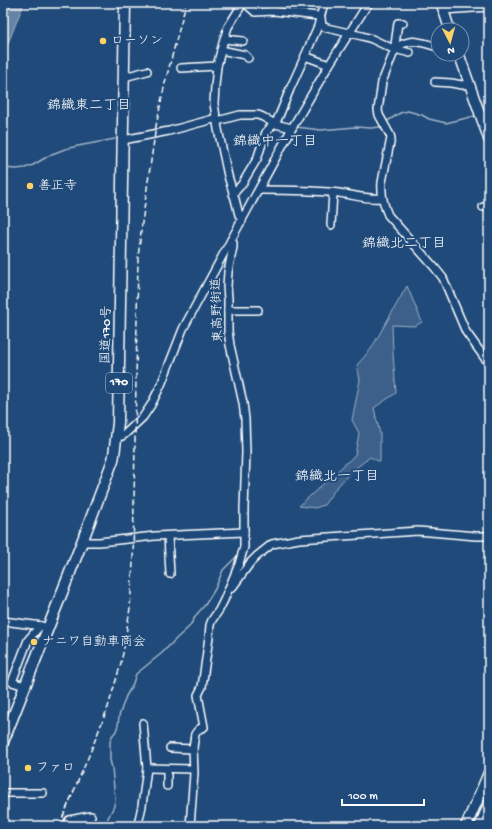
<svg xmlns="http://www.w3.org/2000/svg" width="492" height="829" font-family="'Gochi Hand','Klee One',sans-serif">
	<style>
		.green { fill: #3c618b; stroke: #9eb0c5 }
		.water { fill: #6583a4; stroke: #a3b5c8 }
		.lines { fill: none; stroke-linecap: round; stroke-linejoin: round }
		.stream { stroke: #a3b5c8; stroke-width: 1.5 }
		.minor-casing { stroke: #fff; stroke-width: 10 }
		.major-casing { stroke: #fff; stroke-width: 12 }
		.highway-casing { stroke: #fff; stroke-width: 13 }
		.minor { stroke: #1f4a7a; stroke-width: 7 }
		.major { stroke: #1f4a7a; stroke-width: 9 }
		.highway { stroke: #1f4a7a; stroke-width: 10 }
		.rail { stroke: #fff; stroke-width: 1.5; stroke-dasharray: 6 3; stroke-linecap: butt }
		.poi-dot { fill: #ffd166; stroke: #1f4a7a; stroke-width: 1.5 }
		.labels { text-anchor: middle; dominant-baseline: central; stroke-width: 4; stroke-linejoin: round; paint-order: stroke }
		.shield { fill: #1f4a7a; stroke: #bcc9d7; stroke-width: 1 }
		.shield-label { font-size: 12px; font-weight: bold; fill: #fff }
		.poi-label { font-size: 13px; fill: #fff; stroke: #1f4a7a; text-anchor: start }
		.street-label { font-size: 13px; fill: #fff; stroke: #1f4a7a }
		.neighbourhood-label { font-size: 14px; fill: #fff; stroke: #1f4a7a }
	</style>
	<rect width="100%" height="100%" fill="#1f4a7a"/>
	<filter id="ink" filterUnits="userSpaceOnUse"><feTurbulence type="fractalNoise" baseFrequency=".025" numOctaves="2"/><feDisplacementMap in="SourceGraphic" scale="8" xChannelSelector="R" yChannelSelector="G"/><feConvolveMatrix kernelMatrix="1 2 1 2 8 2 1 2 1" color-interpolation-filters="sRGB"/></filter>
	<g filter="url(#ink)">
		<!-- green -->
		<path class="green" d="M407 286 422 322 415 326 392 325 393 353 396 393 374 408 380 434V462L370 457 351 472 336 488 324 505 315 508 299 506 355 455 359 433 352 420 360 380 357 365 371 349Z"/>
		<!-- water -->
		<path class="water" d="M6 3H24L3 56V10Z"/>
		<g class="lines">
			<!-- stream -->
			<g class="stream">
				<path d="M488 117H489"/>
				<path d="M386 122 400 113 408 111 422 115 429 119 446 123 475 116"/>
				<path d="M296 127 321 130 355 127 371 128 379 127 381 125"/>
				<path d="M3 168 16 169 25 168 33 165 52 154 65 149 78 146 115 139"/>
				<path d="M104 826 114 806 115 798 112 768 110 760V742L112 736 116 731 118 725 119 716 126 696 132 686 136 674 162 653 177 638 189 627 197 614 205 605 215 589 223 570 239 554"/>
			</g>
			<!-- minor casing -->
			<g class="minor-casing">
				<g id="minor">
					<path d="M245 3 255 12 274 11 318 16 320 18"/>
					<path d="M443 10 489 7"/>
					<path d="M272 11 273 3"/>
					<path d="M321 18 322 26 327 28 362 36 372 39 391 48 410 53"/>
					<path d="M403 23H398L394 52 382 82 378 110 379 115 390 135 391 138 382 182C381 194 383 204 388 215L435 268 443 278 466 332 489 364"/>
					<path d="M224 39 243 41"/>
					<path d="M394 49C411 37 419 42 438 47"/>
					<path d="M221 50 245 55 248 58"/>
					<path d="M305 56 329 65"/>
					<path d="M181 68 217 66"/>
					<path d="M124 77 147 71"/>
					<path d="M435 82 451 83 462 85 469 84"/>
					<path d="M217 121 240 115H258L263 117 275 124 292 128"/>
					<path d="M123 140 169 131 217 118"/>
					<path d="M259 190C286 190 312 190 339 193 354 195 367 200 382 198"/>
					<path d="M233 194 242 184 257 159 266 132 276 122 279 116 290 89 305 56 318 26 324 3"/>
					<path d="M483 207H489"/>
					<path d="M242 221 239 215 235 199 228 176 218 129 214 104 215 86 217 66 224 39 228 27 243 3"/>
					<path d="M331 225 333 193"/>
					<path d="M228 310H258"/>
					<path d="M117 436H122L125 434 143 417 151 405 161 385 183 329 231 240 292 128 329 65 364 10 369 3"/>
					<path d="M168 536 170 574"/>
					<path d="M82 542H99L155 536 244 532"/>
					<path d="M232 588 250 563 257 556 272 544 299 539 418 531 476 536H489"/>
					<path d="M3 621 42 626"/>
					<path d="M25 686 12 682 28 640 40 626"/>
					<path d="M170 748 193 749"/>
					<path d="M147 768 193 769"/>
					<path d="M167 786V769"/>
					<path d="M3 793H43"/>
					<path d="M66 826 69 820 90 816H91L87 826"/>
					<path d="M136 826 138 824 142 806 147 768 143 723"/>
					<path d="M190 826 194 773 193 748 195 734 199 729 204 727 198 695 202 687 209 637 210 625 212 620 219 610 224 600 239 564 244 547V509L246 452 245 419 243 403 230 345 228 331V299L227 286 228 272 233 247V243L231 240"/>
				</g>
			</g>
			<!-- major casing -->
			<g class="major-casing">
				<g id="major">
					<path d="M441 3 450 30"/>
					<path d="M459 54 489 140"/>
				</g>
			</g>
			<!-- highway casing -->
			<g class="highway-casing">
				<g id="highway">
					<path d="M3 742 82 542 113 460 114 455 118 423 125 3"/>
					<path d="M466 826 489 773"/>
					<path d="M480 826 489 805"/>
				</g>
			</g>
			<!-- minor -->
			<use href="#minor" class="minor"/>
			<!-- major -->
			<use href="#major" class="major"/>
			<!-- highway -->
			<use href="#highway" class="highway"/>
			<!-- rail -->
			<path class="rail" d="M59 826 90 753 108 707 121 663 124 648 130 608 133 563 138 258 142 223 156 126 165 83 186 3"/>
		</g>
	</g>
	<!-- markers -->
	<g class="poi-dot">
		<circle cx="103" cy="41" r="4"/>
		<circle cx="30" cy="186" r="4"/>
		<circle cx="34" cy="642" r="4"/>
		<circle cx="28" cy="768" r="4"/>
	</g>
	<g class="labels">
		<!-- shield labels -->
		<rect class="shield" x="106" y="373" width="26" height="20" rx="3"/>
		<g class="shield-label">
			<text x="119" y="383">170</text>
		</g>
		<!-- poi labels -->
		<g class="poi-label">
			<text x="111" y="41">ローソン</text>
			<text x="38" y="186">善正寺</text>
			<text x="42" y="642">ナニワ自動車商会</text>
			<text x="36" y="768">ファロ</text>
		</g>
		<!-- street labels -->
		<g class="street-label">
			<text transform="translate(218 310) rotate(-92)">東高野街道</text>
			<text transform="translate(107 335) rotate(-89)">国道170号</text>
		</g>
		<!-- neighbourhood labels -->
		<g class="neighbourhood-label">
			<text x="89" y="106">錦織東二丁目</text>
			<text x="275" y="142">錦織中一丁目</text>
			<text x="404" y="244">錦織北二丁目</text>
			<text x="337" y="477">錦織北一丁目</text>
		</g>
	</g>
	<!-- margin -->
	<rect width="492" height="829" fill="none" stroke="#1f4a7a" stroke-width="16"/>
	<rect x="8" y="8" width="476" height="813" fill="none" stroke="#fff" stroke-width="1.5" filter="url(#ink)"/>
	<!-- north arrow -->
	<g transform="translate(450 42) rotate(174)"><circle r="19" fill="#1f4a7a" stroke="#7992af"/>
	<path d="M0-3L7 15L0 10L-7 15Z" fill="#ffd166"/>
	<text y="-6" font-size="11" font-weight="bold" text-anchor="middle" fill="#ffffff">N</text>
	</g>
	<!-- scale -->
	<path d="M342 799v6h82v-6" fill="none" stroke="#ffffff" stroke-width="2"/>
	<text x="348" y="799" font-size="12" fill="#ffffff" stroke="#1f4a7a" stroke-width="3" paint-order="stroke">100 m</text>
</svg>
